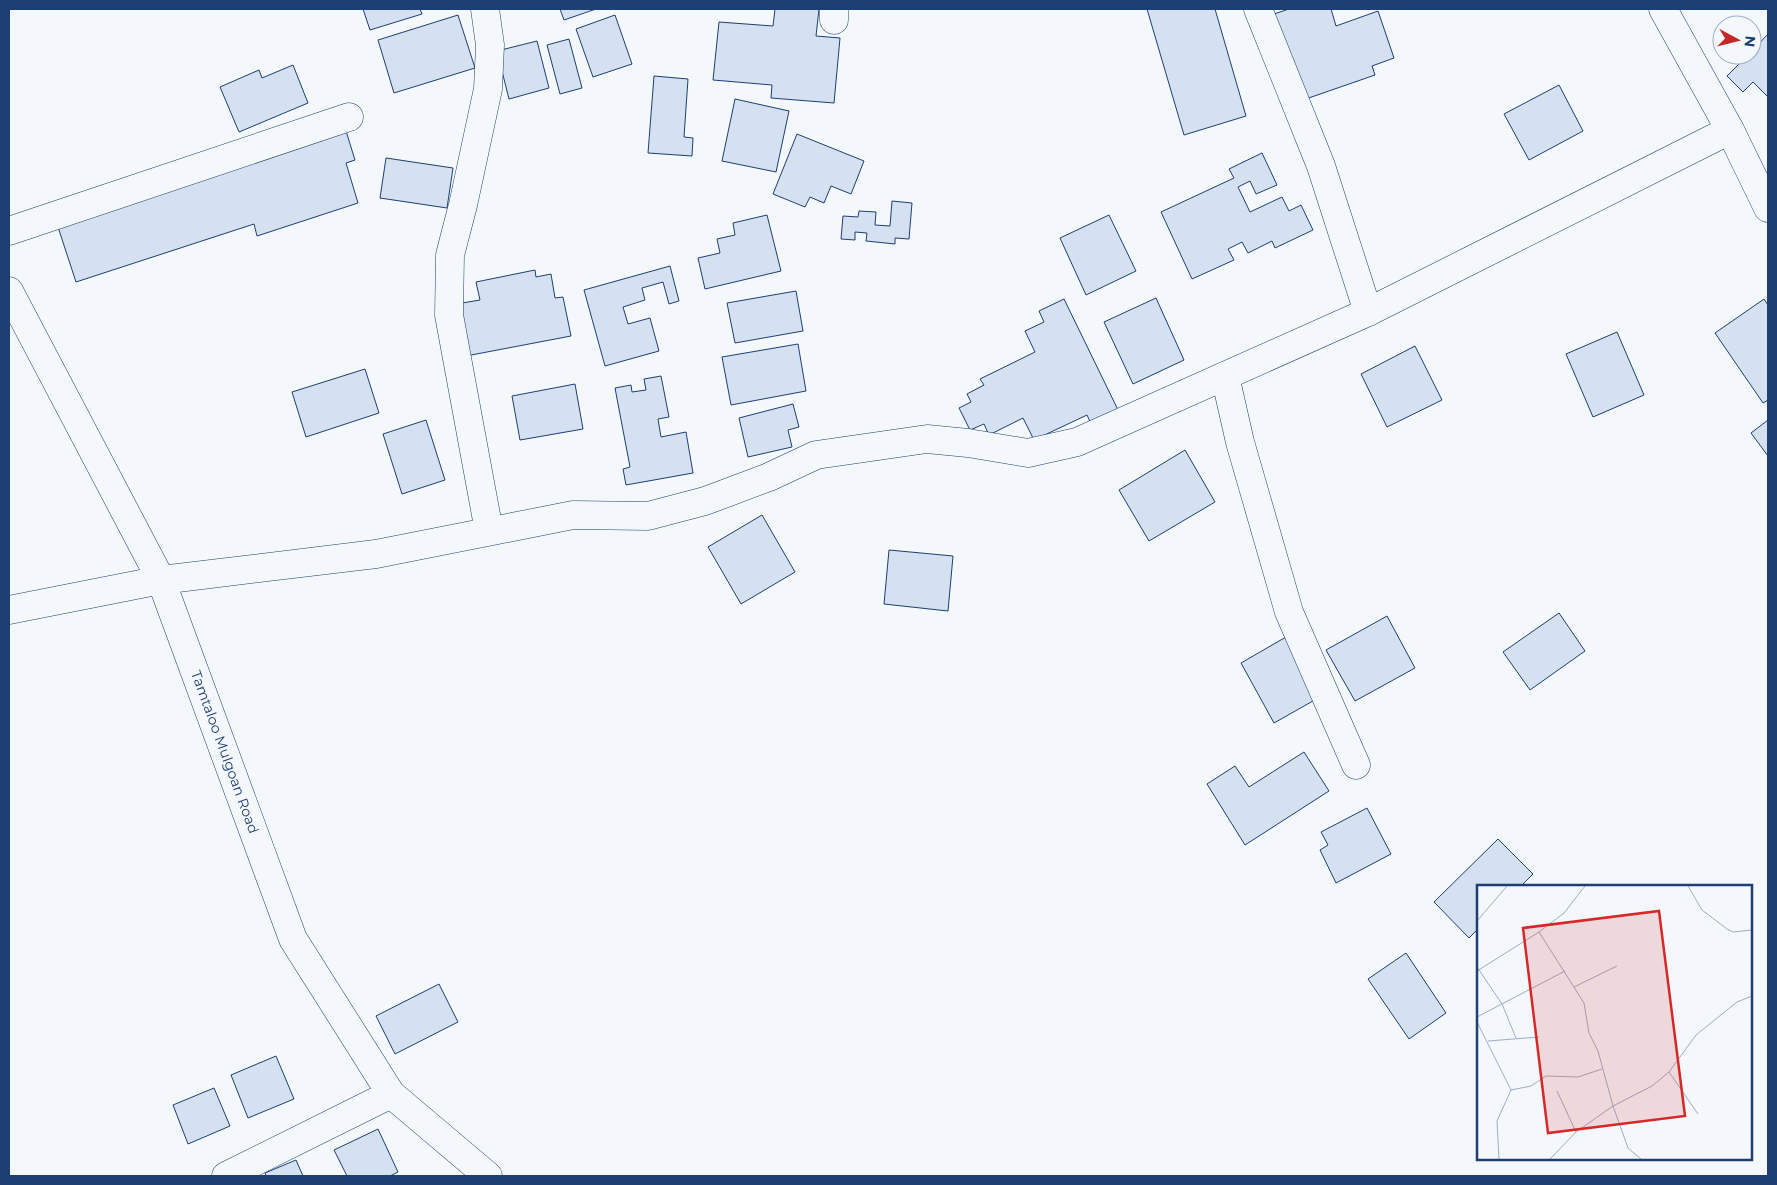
<svg xmlns="http://www.w3.org/2000/svg" width="1777" height="1185" font-family="Montserrat,sans-serif">
	<style>
		.building { fill: #d5e0f0; stroke: #1d3f73 }
		.lines { fill: none; stroke-linecap: round; stroke-linejoin: round }
		.street-casing { stroke: #1d3f73; stroke-width: 29 }
		.secondary-casing { stroke: #1d3f73; stroke-width: 29 }
		.street { stroke: #f4f7fb; stroke-width: 28 }
		.secondary { stroke: #f4f7fb; stroke-width: 28 }
		.labels { text-anchor: middle; dominant-baseline: central; stroke-width: 4; stroke-linejoin: round; paint-order: stroke }
		.street-label { font-size: 14px; fill: #1d3f73; stroke: #f4f7fb }
		.inset-road { fill: none; stroke: #9eadc5; stroke-width: 1 }
		.view { fill: #d62828; fill-opacity: 0.15; stroke: #d62828; stroke-width: 2.5 }
		.inset-edge { fill: none; stroke: #1d3f73; stroke-width: 2.5 }
	</style>
	<rect width="100%" height="100%" fill="#f4f7fb"/>
	<!-- building -->
	<g class="building">
		<path d="M363 9H420L422 14 370 30Z"/>
		<path d="M560 9H596L564 20Z"/>
		<path d="M775 9H819L816 36 840 38 834 103 771 98 772 85 713 80 719 22 773 26Z"/>
		<path d="M1147 9H1215L1246 116 1184 135Z"/>
		<path d="M1289 9H1331L1336 26 1378 11 1394 58 1372 66 1375 75 1300 101 1271 15Z"/>
		<path d="M458 15 475 68 394 93 378 40Z"/>
		<path d="M615 15 632 64 593 77 576 29Z"/>
		<path d="M1768 34V97L1753 82 1743 92 1727 76 1748 55H1752V51Z"/>
		<path d="M569 39 582 88 560 94 547 45Z"/>
		<path d="M537 41 549 88 509 99 497 51Z"/>
		<path d="M293 65 308 103 239 132 220 87 259 70 262 78Z"/>
		<path d="M654 76 688 79 684 137 693 138 692 156 648 153Z"/>
		<path d="M1559 85 1583 131 1529 160 1504 114Z"/>
		<path d="M735 99 789 111 776 172 722 161Z"/>
		<path d="M346 131 355 160 346 163 358 203 257 236 254 224 76 282 57 224Z"/>
		<path d="M797 134 864 161 851 194 831 186 824 203 810 197 805 207 773 194Z"/>
		<path d="M1262 153 1277 185 1256 194 1250 181 1238 187 1250 212 1282 197 1289 211 1301 205 1313 230 1275 248 1272 241 1248 253 1242 242 1228 249 1234 260 1192 279 1161 212 1234 178 1229 169Z"/>
		<path d="M386 158 453 168 447 208 380 198Z"/>
		<path d="M892 201 912 203 909 239 895 238V244L866 241 867 233 855 232V240L841 239 843 216 858 217 859 211 876 212 875 225 890 226Z"/>
		<path d="M767 215 781 271 705 289 698 258 720 253 717 239 735 235 733 223Z"/>
		<path d="M1109 215 1136 271 1086 295 1060 238Z"/>
		<path d="M670 266 679 301 669 304 663 282 642 288 645 300 623 307 628 324 650 318 659 351 605 366 584 290Z"/>
		<path d="M535 270 536 277 551 274 555 298 563 297 571 336 466 356 456 304 480 300 476 282Z"/>
		<path d="M796 291 803 331 735 343 727 303Z"/>
		<path d="M1156 298 1184 360 1133 384 1104 322Z"/>
		<path d="M1064 299 1120 414 1093 428 1087 415 1034 440 1023 418 989 435 984 424 970 430 959 408 971 402 967 394 984 385 980 379 1035 352 1025 331 1044 322 1039 311Z"/>
		<path d="M1764 299 1768 305V400L1763 403 1715 333Z"/>
		<path d="M1617 332 1644 395 1593 417 1566 354Z"/>
		<path d="M798 344 806 391 731 405 722 357Z"/>
		<path d="M1415 346 1442 400 1387 427 1361 374Z"/>
		<path d="M365 369 379 413 306 437 292 392Z"/>
		<path d="M661 376 669 417 658 419 661 437 686 432 693 473 626 485 623 469 630 467 615 388 631 385 632 392 646 390 644 379Z"/>
		<path d="M575 384 583 429 520 440 512 396Z"/>
		<path d="M793 404 799 427 788 430 792 447 748 457 739 418Z"/>
		<path d="M426 420 445 480 402 494 383 434Z"/>
		<path d="M1768 420V456L1751 433Z"/>
		<path d="M1185 450 1215 502 1149 541 1119 490Z"/>
		<path d="M762 515 795 572 741 604 708 547Z"/>
		<path d="M889 550 953 556 948 611 884 604Z"/>
		<path d="M1559 613 1585 651 1530 690 1503 652Z"/>
		<path d="M1387 616 1415 668 1355 701 1326 650Z"/>
		<path d="M1286 637 1320 697 1274 723 1241 663Z"/>
		<path d="M1304 752 1329 791 1245 845 1207 784 1235 766 1249 787Z"/>
		<path d="M1367 808 1391 854 1336 883 1320 850 1328 845 1321 832Z"/>
		<path d="M1498 839 1533 874 1521 886H1478V929L1469 938 1434 902Z"/>
		<path d="M1406 953 1446 1013 1409 1039 1368 979Z"/>
		<path d="M439 984 458 1022 395 1054 376 1016Z"/>
		<path d="M276 1056 294 1099 248 1118 231 1075Z"/>
		<path d="M214 1088 230 1126 188 1144 173 1105Z"/>
		<path d="M378 1129 398 1172 390 1176H347L334 1150Z"/>
		<path d="M296 1160 303 1176H266L265 1173Z"/>
	</g>
	<g class="lines">
		<!-- street casing -->
		<g class="street-casing">
			<g id="street">
				<path d="M485 9 490 45 488 89 463 205 450 255 449 315 489 531"/>
				<path d="M1258 9 1321 166 1368 312"/>
				<path d="M834 20V9"/>
				<path d="M1730 130 1768 208"/>
				<path d="M9 231 349 117"/>
				<path d="M1225 376 1240 442 1289 612 1356 765"/>
				<path d="M161 580 376 554 573 515 648 516 705 501 769 477 816 455 927 439 968 443 1028 453 1077 442 1368 312 1730 130 1663 9"/>
				<path d="M226 1176 391 1094"/>
			</g>
		</g>
		<!-- secondary casing -->
		<g class="secondary-casing">
			<g id="secondary">
				<path d="M9 291 161 580 293 939 391 1094 488 1176"/>
				<path d="M9 610 161 580"/>
			</g>
		</g>
		<!-- street -->
		<use href="#street" class="street"/>
		<!-- secondary -->
		<use href="#secondary" class="secondary"/>
	</g>
	<g class="labels">
		<!-- street labels -->
		<g class="street-label">
			<text transform="translate(225 752) rotate(70)">Tamtaloo Mulgoan Road</text>
		</g>
	</g>
	<!-- overview -->
	<g transform="translate(1477 885)">
		<rect width="275" height="275" fill="#f4f7fb"/>
		<path class="inset-road" d="M211 1 225 25 250 44 256 47 275 45M0 36 30 1M62 47 87 28 108 1M0 82 25 119 39 153M0 86 62 47 107 118 112 148 121 166 136 221M97 102 140 81M0 132 88 86M0 137 34 205 54 201 69 191 101 192 125 184M11 156 62 152M192 187 221 229M80 206 99 247M136 221 151 263 164 274M22 274 20 236 34 205M73 274 99 247 136 221 175 201 192 187 219 150 260 117 275 111"/>
		<path class="view" d="M182 26 208 231 71 248 46 43Z"/>
		<rect width="275" height="275" class="inset-edge"/>
	</g>
	<!-- border -->
	<rect width="1777" height="1185" fill="none" stroke="#1d3f73" stroke-width="20"/>
	<!-- north arrow -->
	<g transform="translate(1737 40) rotate(97)"><circle r="24" fill="#f4f7fb" stroke="#9eadc5"/>
	<path d="M0-4L9 19L0 12L-9 19Z" fill="#c62828"/>
	<text y="-8" font-size="14" font-weight="bold" text-anchor="middle" fill="#1d3f73">N</text>
	</g>
</svg>
